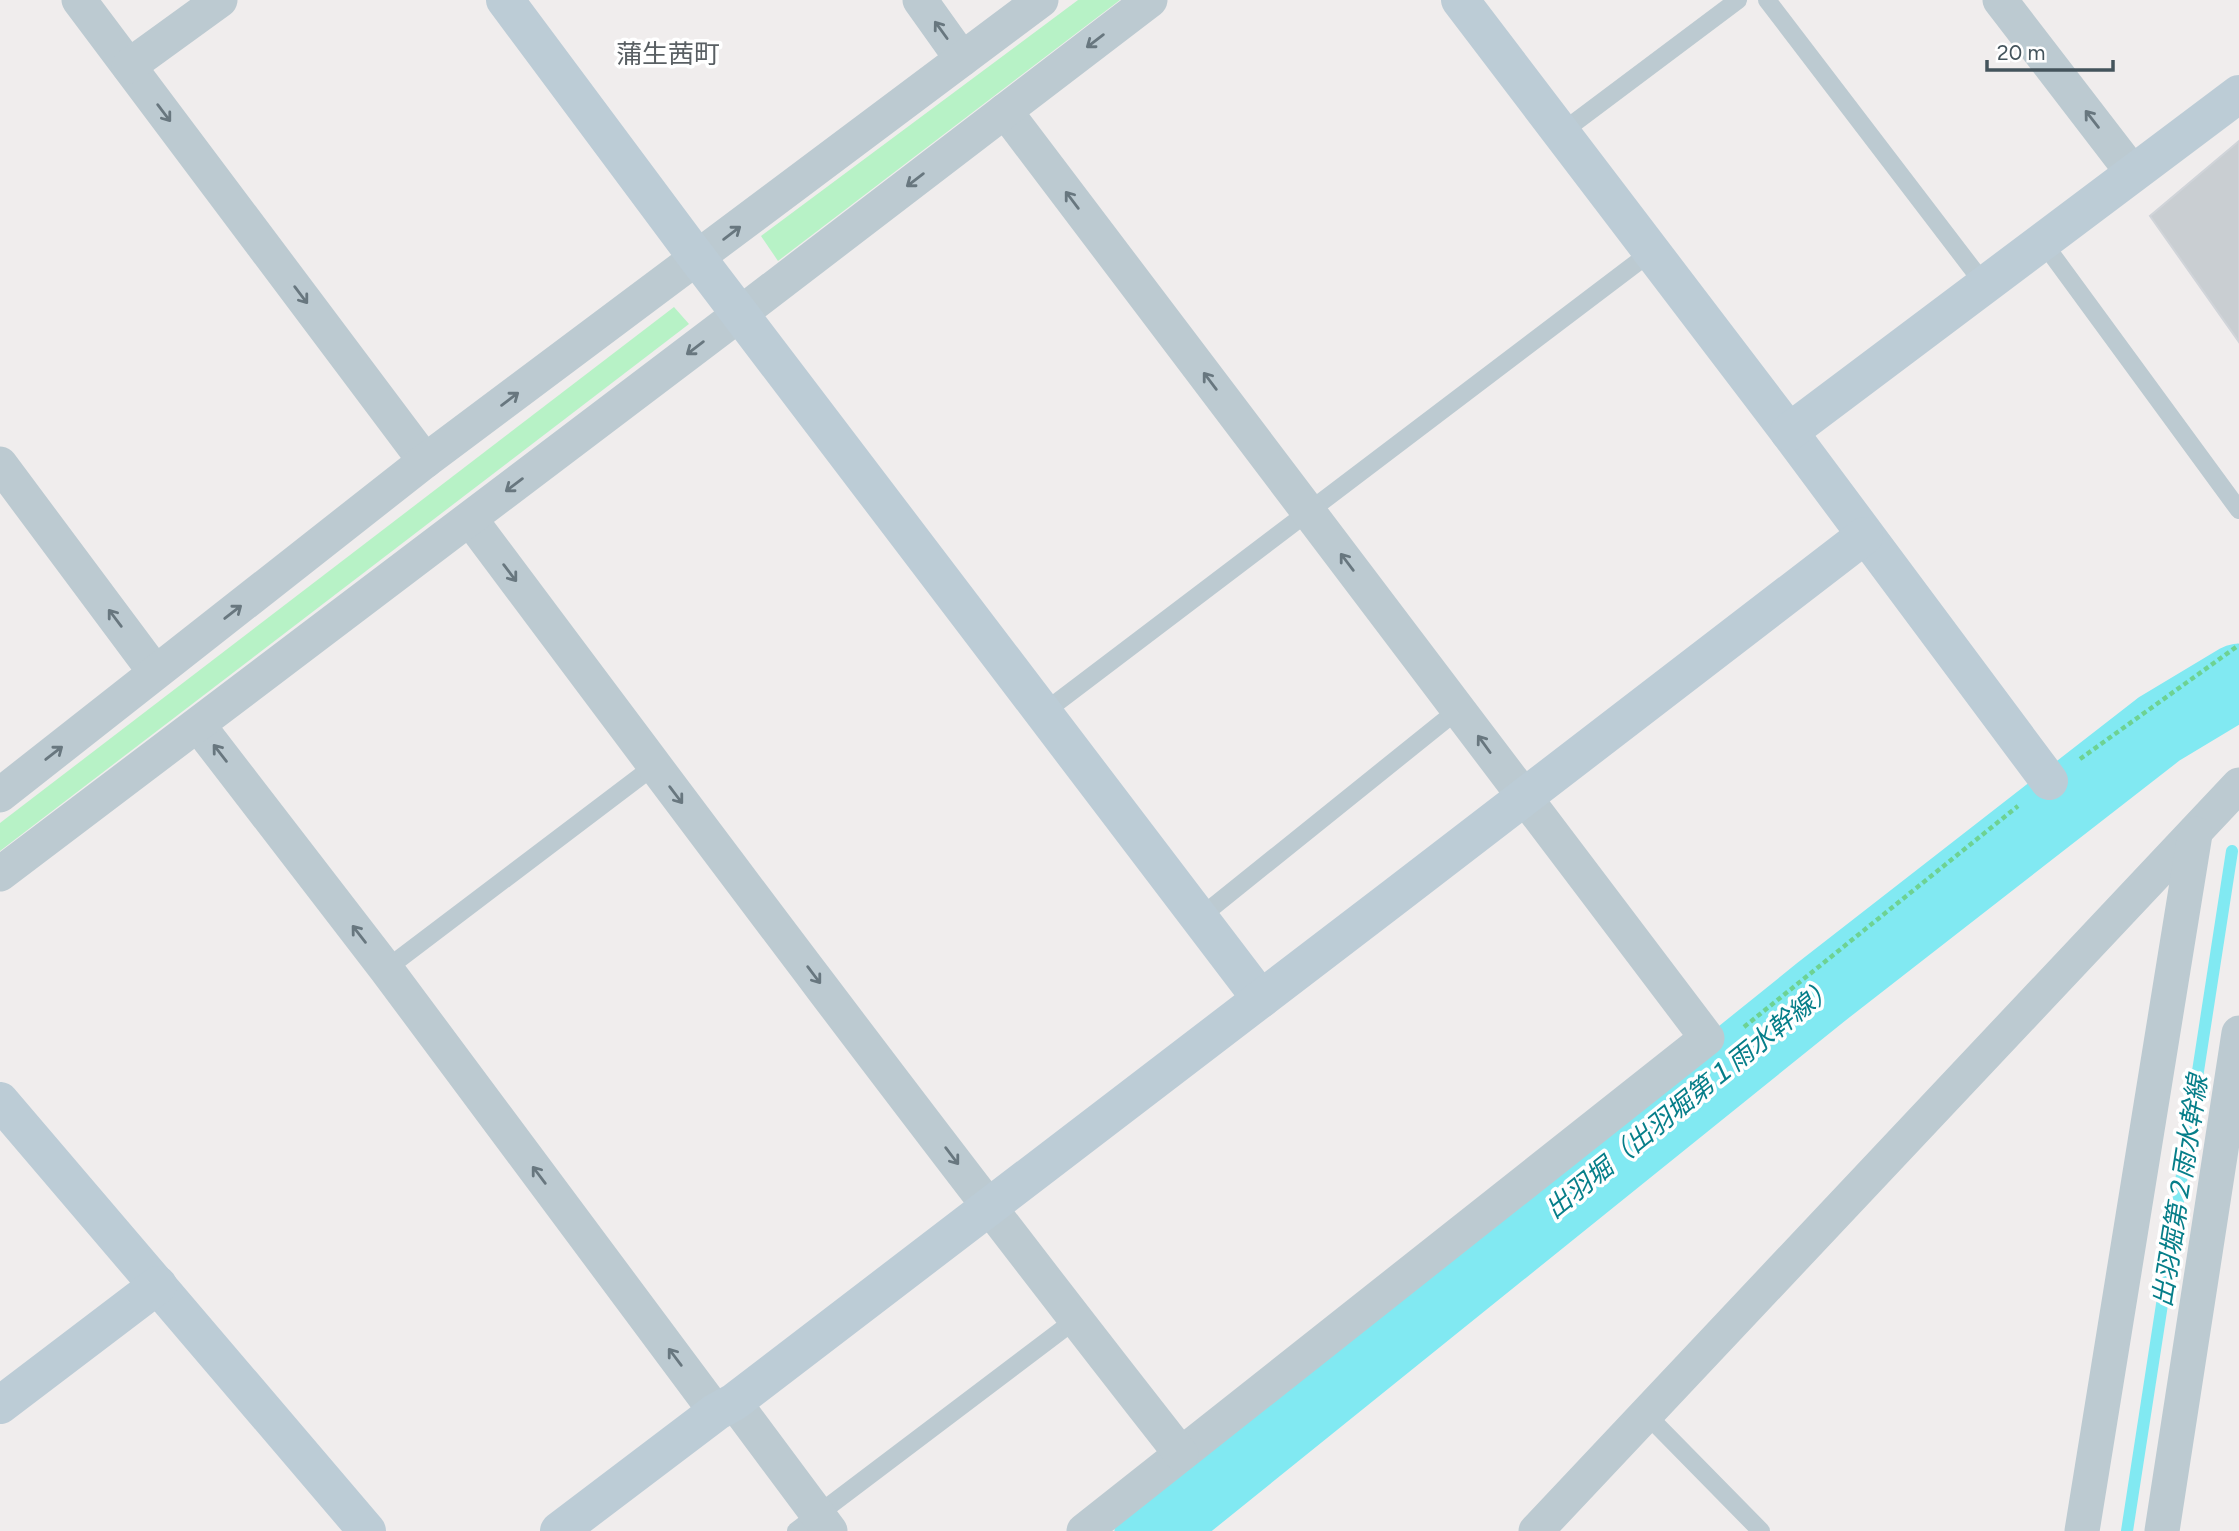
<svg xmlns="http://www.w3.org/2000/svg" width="2239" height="1531" font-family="Figtree,'Noto Sans JP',sans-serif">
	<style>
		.green { fill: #b7f2c6 }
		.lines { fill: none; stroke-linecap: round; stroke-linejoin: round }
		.stream { stroke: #81e9f2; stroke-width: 12 }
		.river { stroke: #81e9f2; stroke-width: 75 }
		.building { fill: #c9ced2; stroke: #d0d4d9; stroke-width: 2 }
		.path { stroke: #6dd293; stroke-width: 4.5; stroke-dasharray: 5 3.5; stroke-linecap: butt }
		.lane { stroke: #bccad1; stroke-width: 18 }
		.street { stroke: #bccad1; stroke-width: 35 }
		.secondary { stroke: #bcccd6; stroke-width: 38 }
		.oneway { stroke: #68777f }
		.labels { text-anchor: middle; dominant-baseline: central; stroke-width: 7; stroke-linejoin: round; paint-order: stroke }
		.neighbourhood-label { font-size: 26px; fill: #595f63; stroke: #fff }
		.water-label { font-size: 26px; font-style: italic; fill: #067e89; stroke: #fff }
	</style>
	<rect width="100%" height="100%" fill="#f0eded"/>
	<!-- green -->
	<g class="green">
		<path d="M1078 0H1120L778 261 761 236Z"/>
		<path d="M674 307 689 324 0 851V823Z"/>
	</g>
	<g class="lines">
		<!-- stream -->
		<path class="stream" d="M2127 1531 2232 851"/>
		<!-- river -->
		<path class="river" d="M1152 1531 1821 992 2159 729 2239 681"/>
	</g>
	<!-- building -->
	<path class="building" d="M2239 141V342L2150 216Z"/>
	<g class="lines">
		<!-- path -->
		<g class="path">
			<path d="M2080 759 2239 645"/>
			<path d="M1744 1027 2018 806"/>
		</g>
		<!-- lane -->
		<g class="lane">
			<path d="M1767 0 1984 284"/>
			<path d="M1562 132 1738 0"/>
			<path d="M2042 241 2239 510"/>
			<path d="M1043 713 1651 252"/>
			<path d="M1199 918 1459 709"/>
			<path d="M386 969 654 766"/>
			<path d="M1645 1413 1761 1531"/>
			<path d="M796 1531 1075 1320"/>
		</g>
		<!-- street -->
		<g class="street">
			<path d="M79 0 425 461"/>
			<path d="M920 0 962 59"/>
			<path d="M2000 0 2133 173"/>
			<path d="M129 66 220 0"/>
			<path d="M1005 111 1707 1038 1084 1531"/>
			<path d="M0 464 155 672"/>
			<path d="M470 519C704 832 939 1146 1181 1454"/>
			<path d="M198 725 386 969 716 1412"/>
			<path d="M0 795 425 461 1041 0"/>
			<path d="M0 874 741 313 1150 0"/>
			<path d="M734 1402 830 1531"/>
			<path d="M1536 1531 2239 785"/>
			<path d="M2082 1531 2195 834"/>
			<path d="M2162 1531 2239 1033"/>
		</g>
		<!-- secondary -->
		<g class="secondary">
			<path d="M505 0 698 259 1261 999"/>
			<path d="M1460 0 1789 432 2049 781"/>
			<path d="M1789 432 2239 94"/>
			<path d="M0 1101 367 1531"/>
			<path d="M0 1405 158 1285"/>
			<path d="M559 1531 716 1412 734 1402C1110 1112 1489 827 1864 536"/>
		</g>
	</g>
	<!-- one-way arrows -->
	<defs><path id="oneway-shaft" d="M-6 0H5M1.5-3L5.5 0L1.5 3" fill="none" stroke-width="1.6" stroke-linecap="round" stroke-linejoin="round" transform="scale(1.75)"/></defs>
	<g class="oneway">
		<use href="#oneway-shaft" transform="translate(941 30) rotate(-126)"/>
		<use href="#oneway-shaft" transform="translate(1095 41) rotate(143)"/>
		<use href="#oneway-shaft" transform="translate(164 113) rotate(53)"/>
		<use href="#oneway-shaft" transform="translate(2092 119) rotate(-128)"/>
		<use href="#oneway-shaft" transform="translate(915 180) rotate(143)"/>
		<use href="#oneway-shaft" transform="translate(1072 200) rotate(-127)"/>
		<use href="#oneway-shaft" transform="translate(732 233) rotate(-37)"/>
		<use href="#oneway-shaft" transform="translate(301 295) rotate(53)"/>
		<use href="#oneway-shaft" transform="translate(695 348) rotate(143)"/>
		<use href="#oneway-shaft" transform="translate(1210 381) rotate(-127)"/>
		<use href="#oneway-shaft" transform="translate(510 399) rotate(-37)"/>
		<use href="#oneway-shaft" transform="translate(514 485) rotate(143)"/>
		<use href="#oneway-shaft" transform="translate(1347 562) rotate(-127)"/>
		<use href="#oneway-shaft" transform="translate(510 573) rotate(53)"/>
		<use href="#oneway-shaft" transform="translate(233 612) rotate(-38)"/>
		<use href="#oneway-shaft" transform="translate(115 618) rotate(-127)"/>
		<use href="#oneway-shaft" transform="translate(1484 744) rotate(-126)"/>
		<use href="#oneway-shaft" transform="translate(54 753) rotate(-38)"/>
		<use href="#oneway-shaft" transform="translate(220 753) rotate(-128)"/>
		<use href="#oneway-shaft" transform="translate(676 795) rotate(53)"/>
		<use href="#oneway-shaft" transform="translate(359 934) rotate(-128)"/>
		<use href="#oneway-shaft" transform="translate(814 975) rotate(53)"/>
		<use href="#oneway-shaft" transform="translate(952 1156) rotate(53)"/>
		<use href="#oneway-shaft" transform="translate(539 1175) rotate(-127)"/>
		<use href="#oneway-shaft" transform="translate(675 1357) rotate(-127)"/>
	</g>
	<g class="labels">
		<!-- neighbourhood labels -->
		<g class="neighbourhood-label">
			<text x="668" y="54">蒲生茜町</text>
		</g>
		<!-- water labels -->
		<g class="water-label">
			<text transform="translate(1690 1098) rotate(-39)">出羽堀（出羽堀第１雨水幹線）</text>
			<text transform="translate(2180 1191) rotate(-81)">出羽堀第２雨水幹線</text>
		</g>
	</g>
	<!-- scale -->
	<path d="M1987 60v10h126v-10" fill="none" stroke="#44545c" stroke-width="3.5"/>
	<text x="1997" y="60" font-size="21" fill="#44545c" stroke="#ffffff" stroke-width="5" paint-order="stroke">20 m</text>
</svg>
